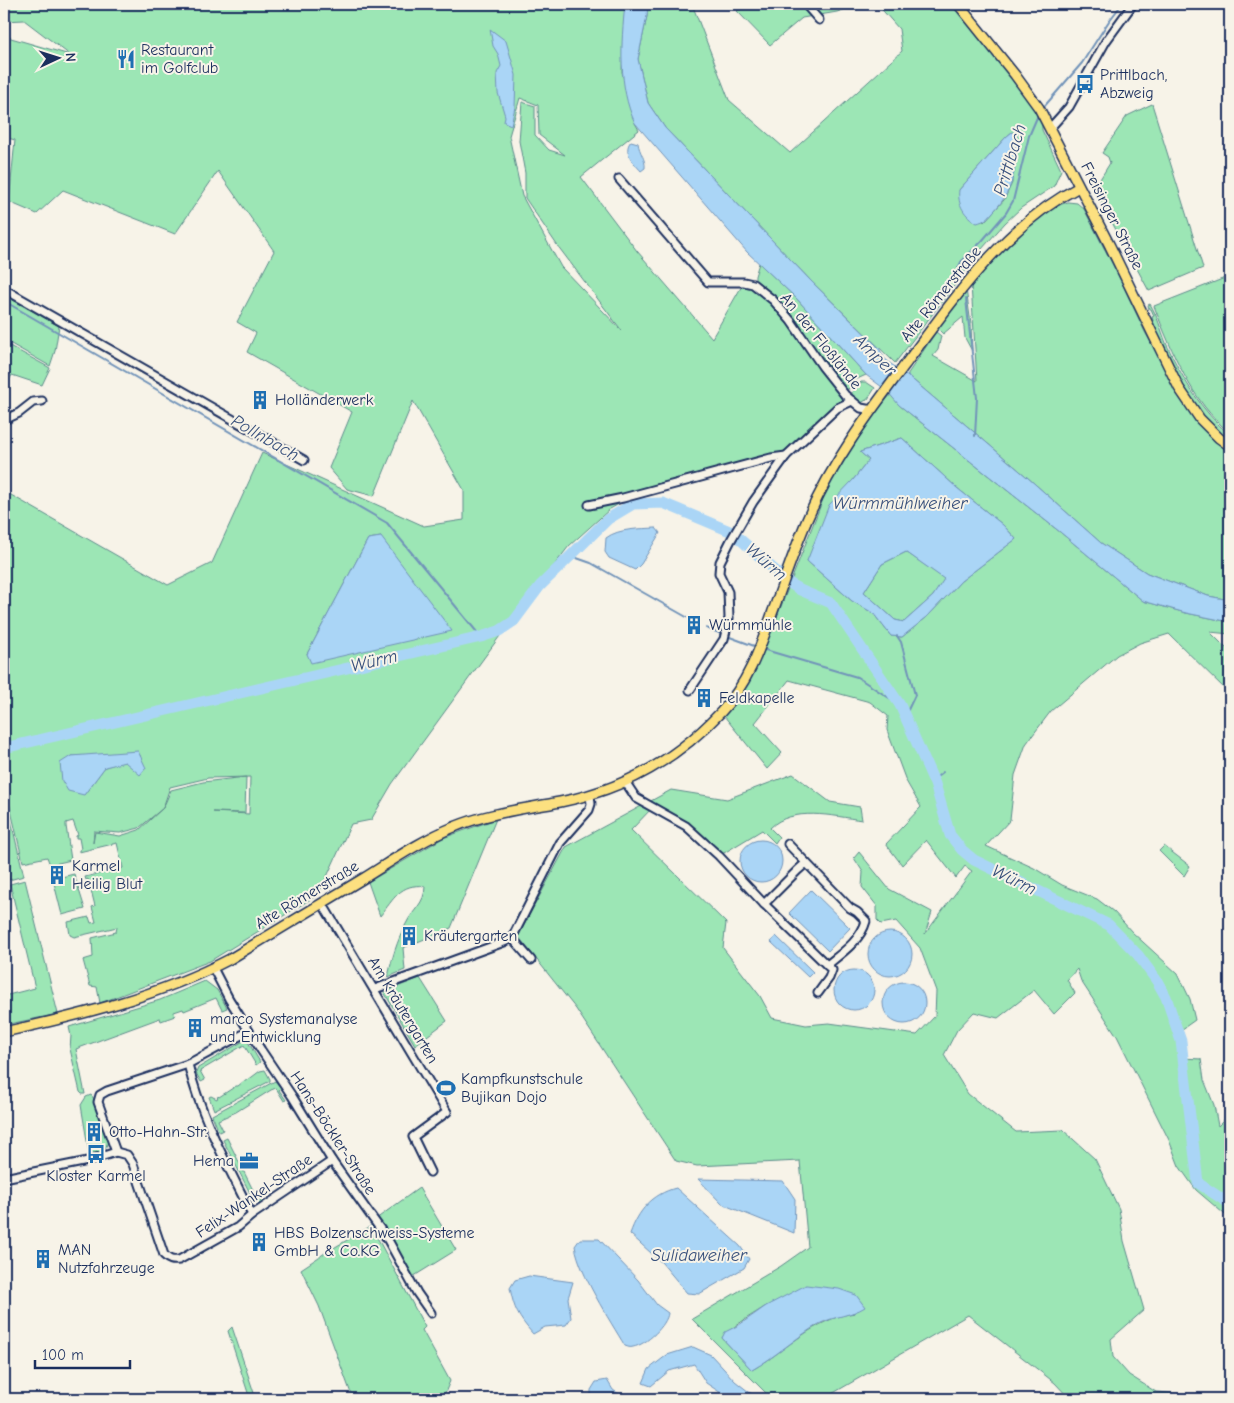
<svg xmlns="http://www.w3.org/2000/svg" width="1234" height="1403" font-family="'Comic Neue',sans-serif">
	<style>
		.green { fill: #9ce6b5; stroke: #5c8a8a; fill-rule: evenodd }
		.water { fill: #aad5f6; stroke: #7193b9; fill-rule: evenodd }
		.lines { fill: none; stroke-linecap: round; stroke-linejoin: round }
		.stream { stroke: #7193b9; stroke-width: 2 }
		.river { stroke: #aad5f6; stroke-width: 11 }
		.minor-casing { stroke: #1b2f5e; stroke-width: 11 }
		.major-casing { stroke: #1b2f5e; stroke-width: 12 }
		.minor { stroke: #f7f3e8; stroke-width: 7 }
		.major { stroke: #fce080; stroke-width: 9 }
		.labels { text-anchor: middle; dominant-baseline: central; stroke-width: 4; stroke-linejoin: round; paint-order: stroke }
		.poi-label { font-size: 16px; fill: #1b2f5e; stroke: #f7f3e8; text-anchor: start }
		.street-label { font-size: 16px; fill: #1b2f5e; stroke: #f7f3e8 }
		.water-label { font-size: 18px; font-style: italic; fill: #38507c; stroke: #f7f3e8 }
	</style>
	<rect width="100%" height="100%" fill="#f7f3e8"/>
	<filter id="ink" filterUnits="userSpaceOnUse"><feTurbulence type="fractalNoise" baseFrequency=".02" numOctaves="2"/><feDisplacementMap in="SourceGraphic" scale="10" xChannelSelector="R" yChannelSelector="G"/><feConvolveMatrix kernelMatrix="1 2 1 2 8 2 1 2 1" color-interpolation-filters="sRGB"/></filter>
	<g filter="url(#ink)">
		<!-- green -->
		<g class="green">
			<path d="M4 4H625L622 72 635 123 639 130 581 177 637 251 712 338 743 284C780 298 797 339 819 369 827 379 837 388 842 400L838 405 828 410 790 450 649 487 610 509 569 546 505 629 392 784 371 820 351 824 319 894 210 961 100 1003 97 987 90 986 83 960 93 957 92 938 116 932 117 927 74 937 70 935 68 922 89 917 91 923 96 922 92 907 95 906 91 890 88 891V888L90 887 88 879 86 880 85 877 123 868 117 843 79 852V850L81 849 79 838H76V836L78 835 73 821 66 823V826L71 860 50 865 47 857 23 862 4 781V491L168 585 212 563 262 453 424 526 464 520V490L413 401 374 496 347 489 329 468 352 412 247 352 256 333 237 322 274 251 218 171 175 234 63 190 37 214 9 202 15 140 4 137V36L70 55 24 20 4 21ZM520 98 538 105 539 135 565 155 549 150 535 135V106L522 102 519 141 525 173V198L557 245 622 331 561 267 522 196 509 136ZM381 537 307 654 368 539ZM71 756H141L105 767 84 795ZM246 777 203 782 171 790 163 808 139 830 120 836 95 832 93 843 94 831 120 833 139 828 163 808 170 787 208 778 250 777 249 814 213 812 245 813Z"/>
			<path d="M648 4H692L729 100 790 153 902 51 899 29 877 4H951L975 30 1032 106 1042 123V130L1061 170 1054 186 1021 208 1005 223 973 259 967 269 895 363 811 281 665 128 648 103 638 59 647 16ZM1012 132V183L1004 200 984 222 959 190 1006 137Z"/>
			<path d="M746 4H860L837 12 802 18 770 45 737 11Z"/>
			<path d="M1152 104 1203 268 1149 291 1094 189 1110 163 1108 157 1102 153 1127 116Z"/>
			<path d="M1068 202 1077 203 1084 209 1119 277 1145 332 1186 407 1214 439 1230 450V600L1208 596 1147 573 1101 543 1027 477 907 375 936 332 941 336 938 350 933 356 977 381 971 284C995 257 1032 212 1068 202Z"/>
			<path d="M759 263 797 299 866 375 855 380 849 389H845C821 360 802 326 777 299 771 292 762 287 755 282V276Z"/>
			<path d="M1230 276V433C1191 401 1172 352 1154 306Z"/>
			<path d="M966 289 971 324 972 351 965 338 963 317 943 334 938 329Z"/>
			<path d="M4 295 59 326 55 351 50 366 4 340Z"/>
			<path d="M1150 304C1157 315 1161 330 1166 343 1182 378 1201 411 1230 435V442L1203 416 1185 390 1156 332 1152 317 1154 316 1151 309H1149L1148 305Z"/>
			<path d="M4 343 50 368 42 385 12 375 4 389Z"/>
			<path d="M861 382H866L875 388 868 399 861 403 852 396V392Z"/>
			<path d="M891 394 899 405 1060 532 1143 601 1186 613 1230 622V634L1210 632 1230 652V694L1169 634 1140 643 1117 655 1051 711 1026 744 1015 775 1010 820 986 846 1034 868 1062 885 1097 899 1114 912 1132 932 1178 974 1190 999 1195 1020 1178 1032 1181 1041 1182 1058 1201 1059 1204 1080 1214 1105 1218 1126 1230 1114V1219L1196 1190 1179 1166 1169 1140 1117 1036 1081 981 1077 969 1067 980 1075 993 1054 1014 1034 990 998 1018 974 1012 957 1030 944 1055 968 1094 1016 1132 1063 1130 1095 1159 1119 1209 1124 1241 1144 1310 1111 1339 1113 1357 1129 1375 1156 1392 1193 1395 1197 1399H1070L1055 1383 968 1315 823 1399H772L692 1319 781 1266 808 1247 800 1161 697 1166 676 1161 576 1009 518 936 566 847 671 790 727 799 793 774 830 802 860 807 862 820C833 816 792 806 770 828L779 837 775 843 762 830 719 856 686 826 653 807 631 830 726 923 723 948 760 996 772 1018 806 1025 829 1023 917 1035 935 1016 936 991 920 948 896 921 881 924 877 920V906L862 887 863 872 854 858 859 852 889 889 932 912 925 934 972 871 965 866 956 878 926 840 902 865 886 844 921 807 906 781 887 730 888 716 870 702 789 680 755 723 782 753 767 769 724 716 760 660 827 489 865 426ZM902 438 957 488 1003 525 1016 539 961 581 927 617 902 637 891 636 873 613 852 601 807 561 853 480 869 460 860 452ZM766 1306 855 1313C814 1318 786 1351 752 1370L722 1338C725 1331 757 1312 766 1306Z"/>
			<path d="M906 552 945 579 933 596 904 622 895 620 864 592 882 564Z"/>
			<path d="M4 791 24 876 9 880 4 856Z"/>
			<path d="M496 819 451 928 403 948 405 970 388 977C392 958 397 941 406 924 413 909 425 904 425 886 400 883 394 899 380 916L368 882 443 838Z"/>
			<path d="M1164 846 1190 866 1184 876 1159 851Z"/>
			<path d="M74 874 85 909 62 915 53 879Z"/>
			<path d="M25 880 58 1014 4 1025V996L35 988 10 884Z"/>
			<path d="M420 978 447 1021 415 1045 384 992Z"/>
			<path d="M205 981 217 990 227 1008 222 1010 216 998 184 1011 183 1009 174 1012 175 1016 161 1021 160 1018 76 1049 85 1094H82L80 1092 70 1049 71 1036 69 1027 160 1000Z"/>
			<path d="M245 1040 248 1042 260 1062 256 1065 244 1045 200 1071 205 1080 201 1082 196 1073 198 1068Z"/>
			<path d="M265 1070 270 1079V1081L214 1110 209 1097 211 1096 217 1099 218 1096 219 1097 236 1086H238L244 1081H246L247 1079 248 1080 260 1071Z"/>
			<path d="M275 1081 281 1088 279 1090 286 1100 284 1101 276 1088 271 1090 236 1112 218 1120 223 1130 219 1132 212 1115Z"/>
			<path d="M91 1095 95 1100 94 1102 108 1142 104 1151 93 1153 91 1155 89 1153 81 1105 86 1097Z"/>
			<path d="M227 1138 257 1198 264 1202 261 1204 253 1199 223 1140Z"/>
			<path d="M419 1188 456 1250 411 1278 376 1219Z"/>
			<path d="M371 1226 425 1327 422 1330 450 1381 445 1393 434 1399H353L319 1306 301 1269 325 1253Z"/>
			<path d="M232 1327 256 1399H250L228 1331Z"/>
		</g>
		<!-- water -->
		<g class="water">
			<path d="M625 4H648L647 16 638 59 648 103 665 128 811 281 879 348 884 358 891 364 907 375 1027 477 1101 543 1147 573 1208 596 1230 600V622L1186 613 1143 601 1060 532 899 405 886 390 866 375 797 299 747 252 635 123C618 86 621 44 625 4Z"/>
			<path d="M490 29 506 41 516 75 515 107 511 125 504 122 505 116 498 93 497 73 501 66 498 54 493 46Z"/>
			<path d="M1012 132 1017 134C1015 166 1017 187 993 212 988 218 985 221 977 223 965 216 957 205 959 190L1006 137Z"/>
			<path d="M631 141 638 143C639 152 646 159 645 168L641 171C634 163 622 152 631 141Z"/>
			<path d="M902 438 957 488 1003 525 1016 539 961 581 927 617 902 637 891 636 873 613 852 601 807 561 829 505 853 480 869 460 860 452ZM906 552 944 579 933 596 904 622 895 620 864 592 882 564Z"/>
			<path d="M656 528 660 533 641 564 635 570 609 558 605 552 606 538C619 528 641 529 656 528Z"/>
			<path d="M381 537 452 631 311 663 307 654 368 539Z"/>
			<path d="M138 751 146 768 140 775 125 762 105 767 84 795 68 791 62 781 60 763 71 756Z"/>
			<circle cx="761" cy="861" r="21"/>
			<path d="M811 890 850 928 828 951 789 913Z"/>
			<circle cx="890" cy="954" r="22"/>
			<path d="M776 936 813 972 808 977 771 942Z"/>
			<circle cx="854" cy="990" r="20"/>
			<circle cx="904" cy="1003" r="21"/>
			<path d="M698 1179 783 1181 795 1199 794 1233 722 1204Z"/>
			<path d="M676 1188 740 1246 749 1259 744 1268 699 1294 687 1293 662 1263 630 1234C638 1211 652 1194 676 1188Z"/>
			<path d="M580 1239H599L638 1280 657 1305 668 1313C667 1325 646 1345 633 1347 630 1348 628 1347 625 1346 609 1319 580 1275 575 1246Z"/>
			<path d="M529 1276 573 1282 568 1298 571 1318 566 1325 545 1327 533 1334C518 1317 514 1309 510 1288L515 1280Z"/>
			<path d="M806 1285 839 1289 856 1295 865 1307C851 1316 834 1316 819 1324 795 1338 775 1357 752 1370L722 1338 725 1332 739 1325 766 1306Z"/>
			<path d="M693 1347 711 1355 735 1381 758 1399H730L706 1383 694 1364 669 1371 651 1386 643 1383 649 1369 667 1355Z"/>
			<path d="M607 1380 613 1390 626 1399H591V1390L596 1382Z"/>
		</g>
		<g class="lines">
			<!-- stream -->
			<g class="stream">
				<path d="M1042 109 1082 63 1109 21 1122 4"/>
				<path d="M960 274 958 269 961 262 982 241 1006 213 1013 201 1029 136 1038 115"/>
				<path d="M966 299 977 398 975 436"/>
				<path d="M4 301 387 523 481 637"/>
				<path d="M571 556 591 563 690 619"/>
				<path d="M706 628 722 634"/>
				<path d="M727 636 757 647"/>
				<path d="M897 636 901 642 915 695 905 716"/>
				<path d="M762 649 857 677 900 705"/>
				<path d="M933 780 943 772"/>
			</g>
			<!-- river -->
			<path class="river" d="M4 748 481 637 499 631 514 621 540 586 608 519 633 504 663 503 732 532 788 582 800 590 831 603 900 705 935 784 950 835 962 850 974 860 1109 925 1138 955 1157 981 1166 997 1181 1041 1198 1183 1230 1204"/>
			<!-- minor casing -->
			<g class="minor-casing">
				<g id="minor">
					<path d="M805 4 819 20"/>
					<path d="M1050 128 1069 107 1106 41 1133 4"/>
					<path d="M619 179 708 282H744L753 284 773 300 791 321 822 366 845 395 861 408 872 410"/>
					<path d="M4 289 304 460"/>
					<path d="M4 420 19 413 33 402 42 401"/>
					<path d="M589 505 623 498 771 458 786 456"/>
					<path d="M690 690 724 639 729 618 728 592 719 573 720 562 731 540 753 502 786 456 837 408 852 401"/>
					<path d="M626 783 636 798 686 826 719 856 764 904 832 970 829 978 818 993"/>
					<path d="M788 844 850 908 857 912 866 921C861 940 842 953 827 965"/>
					<path d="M322 903 447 1112 413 1137 430 1172"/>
					<path d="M764 904 798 870 806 863"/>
					<path d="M512 938 531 960"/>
					<path d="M213 968 229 999 261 1050 292 1096 332 1161 388 1240 417 1293 431 1313"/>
					<path d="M375 989 504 942 512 938 560 843 589 810 591 804 590 795"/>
					<path d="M188 1064C201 1118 228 1166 252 1215"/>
					<path d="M116 1152 98 1102 100 1095 107 1091 188 1064 249 1031"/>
					<path d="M4 1178 88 1161 116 1152 127 1155 133 1164 164 1255C169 1260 172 1261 179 1260L238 1227 252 1215 332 1161"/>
				</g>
			</g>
			<!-- major casing -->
			<g class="major-casing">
				<g id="major">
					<path d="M958 4 1015 75 1039 108 1110 246 1179 388 1200 419 1219 438 1230 446"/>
					<path d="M4 1032C81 1015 159 996 230 959 274 932 319 905 364 878 393 860 422 840 454 827 488 813 524 809 560 802 622 790 677 759 721 712 748 684 760 648 773 611 784 581 794 550 807 520 832 462 869 413 907 362 956 296 1004 226 1079 187"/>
				</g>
			</g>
			<!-- minor -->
			<use href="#minor" class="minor"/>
			<!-- major -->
			<use href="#major" class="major"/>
		</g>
	</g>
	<!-- icons -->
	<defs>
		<g id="restaurant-bare" transform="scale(1.5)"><path d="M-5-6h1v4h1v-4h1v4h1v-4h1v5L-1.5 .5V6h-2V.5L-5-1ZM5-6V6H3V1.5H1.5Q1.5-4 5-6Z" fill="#1f6fb2" stroke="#f7f3e8" stroke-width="2.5" paint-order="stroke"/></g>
		<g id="bus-bare" transform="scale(1.5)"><path d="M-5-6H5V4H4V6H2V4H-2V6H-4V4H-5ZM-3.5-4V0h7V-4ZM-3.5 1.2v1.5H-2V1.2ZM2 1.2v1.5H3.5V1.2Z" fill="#1f6fb2" stroke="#f7f3e8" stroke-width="2.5" paint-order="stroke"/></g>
		<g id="building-bare" transform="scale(1.5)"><path d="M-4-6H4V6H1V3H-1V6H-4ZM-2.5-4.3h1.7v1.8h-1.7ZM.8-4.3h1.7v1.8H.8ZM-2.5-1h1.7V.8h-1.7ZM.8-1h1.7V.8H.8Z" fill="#1f6fb2" stroke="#f7f3e8" stroke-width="2.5" paint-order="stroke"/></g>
		<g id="stadium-bare" transform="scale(1.5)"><path d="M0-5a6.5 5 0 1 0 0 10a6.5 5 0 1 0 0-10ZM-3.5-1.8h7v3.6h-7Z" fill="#1f6fb2" stroke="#f7f3e8" stroke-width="2.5" paint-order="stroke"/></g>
		<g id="office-bare" transform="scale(1.5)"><path d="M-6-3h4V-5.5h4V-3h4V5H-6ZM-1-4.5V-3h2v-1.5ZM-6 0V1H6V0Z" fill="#1f6fb2" stroke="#f7f3e8" stroke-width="2.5" paint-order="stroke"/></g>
	</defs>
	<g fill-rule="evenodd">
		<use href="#restaurant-bare" x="126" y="59"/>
		<use href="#bus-bare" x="1085" y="84"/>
		<use href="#building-bare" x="260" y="400"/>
		<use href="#building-bare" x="694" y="625"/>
		<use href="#building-bare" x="704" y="698"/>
		<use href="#building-bare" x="57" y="875"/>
		<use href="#building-bare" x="409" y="936"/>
		<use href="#building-bare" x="195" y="1028"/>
		<use href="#stadium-bare" x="446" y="1088"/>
		<use href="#building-bare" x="94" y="1132"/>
		<use href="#bus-bare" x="96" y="1154"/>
		<use href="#office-bare" x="249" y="1161"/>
		<use href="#building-bare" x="259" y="1242"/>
		<use href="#building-bare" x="43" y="1259"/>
	</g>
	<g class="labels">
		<!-- poi labels -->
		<g class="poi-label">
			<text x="141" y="50">Restaurant<tspan x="141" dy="18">im Golfclub</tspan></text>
			<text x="1100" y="75">Prittlbach,<tspan x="1100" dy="18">Abzweig</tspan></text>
			<text x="275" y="400">Holländerwerk</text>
			<text x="709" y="625">Würmmühle</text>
			<text x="719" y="698">Feldkapelle</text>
			<text x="72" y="866">Karmel<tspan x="72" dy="18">Heilig Blut</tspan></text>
			<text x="424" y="936">Kräutergarten</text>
			<text x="210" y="1019">marco Systemanalyse<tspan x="210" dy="18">und Entwicklung</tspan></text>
			<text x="461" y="1079">Kampfkunstschule<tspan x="461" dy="18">Bujikan Dojo</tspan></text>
			<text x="109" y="1132">Otto-Hahn-Str.</text>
			<text x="234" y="1161" text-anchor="end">Hema</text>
			<text x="96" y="1176" text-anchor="middle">Kloster Karmel</text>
			<text x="274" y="1233">HBS Bolzenschweiss-Systeme<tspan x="274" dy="18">GmbH &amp; Co.KG</tspan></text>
			<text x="58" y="1250">MAN<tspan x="58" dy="18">Nutzfahrzeuge</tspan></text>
		</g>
		<!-- street labels -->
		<g class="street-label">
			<text transform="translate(1112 216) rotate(63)">Freisinger Straße</text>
			<text transform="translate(941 294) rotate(-51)">Alte Römerstraße</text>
			<text transform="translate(821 341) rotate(51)">An der Floßlände</text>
			<text transform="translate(307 895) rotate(-31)">Alte Römerstraße</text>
			<text transform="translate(403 1010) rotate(59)">Am Kräutergarten</text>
			<text transform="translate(333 1133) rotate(57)">Hans-Böckler-Straße</text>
			<text transform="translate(254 1196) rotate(-34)">Felix-Wankel-Straße</text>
		</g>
		<!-- water labels -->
		<g class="water-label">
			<text transform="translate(1010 160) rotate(-73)">Prittlbach</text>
			<text transform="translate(875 355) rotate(44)">Amper</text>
			<text transform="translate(265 438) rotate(30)">Pollnbach</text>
			<text x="900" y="503">Würmmühlweiher</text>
			<text transform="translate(766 562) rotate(41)">Würm</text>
			<text transform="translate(374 661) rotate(-13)">Würm</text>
			<text transform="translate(1014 880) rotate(26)">Würm</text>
			<text x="699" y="1255">Sulidaweiher</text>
		</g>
	</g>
	<!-- margin -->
	<rect width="1234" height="1403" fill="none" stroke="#f7f3e8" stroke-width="20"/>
	<rect x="10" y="10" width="1214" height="1383" fill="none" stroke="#1b2f5e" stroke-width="2" filter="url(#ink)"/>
	<!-- north arrow -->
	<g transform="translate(58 58) rotate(86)" stroke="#f7f3e8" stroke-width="4" paint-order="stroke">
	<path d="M0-4L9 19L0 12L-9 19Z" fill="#1b2f5e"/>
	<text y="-8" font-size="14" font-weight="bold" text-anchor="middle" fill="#1b2f5e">N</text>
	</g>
	<!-- scale -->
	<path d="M35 1360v8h95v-8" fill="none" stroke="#1b2f5e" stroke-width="2.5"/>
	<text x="42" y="1360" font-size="15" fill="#1b2f5e" stroke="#f7f3e8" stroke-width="4" paint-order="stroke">100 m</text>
</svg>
